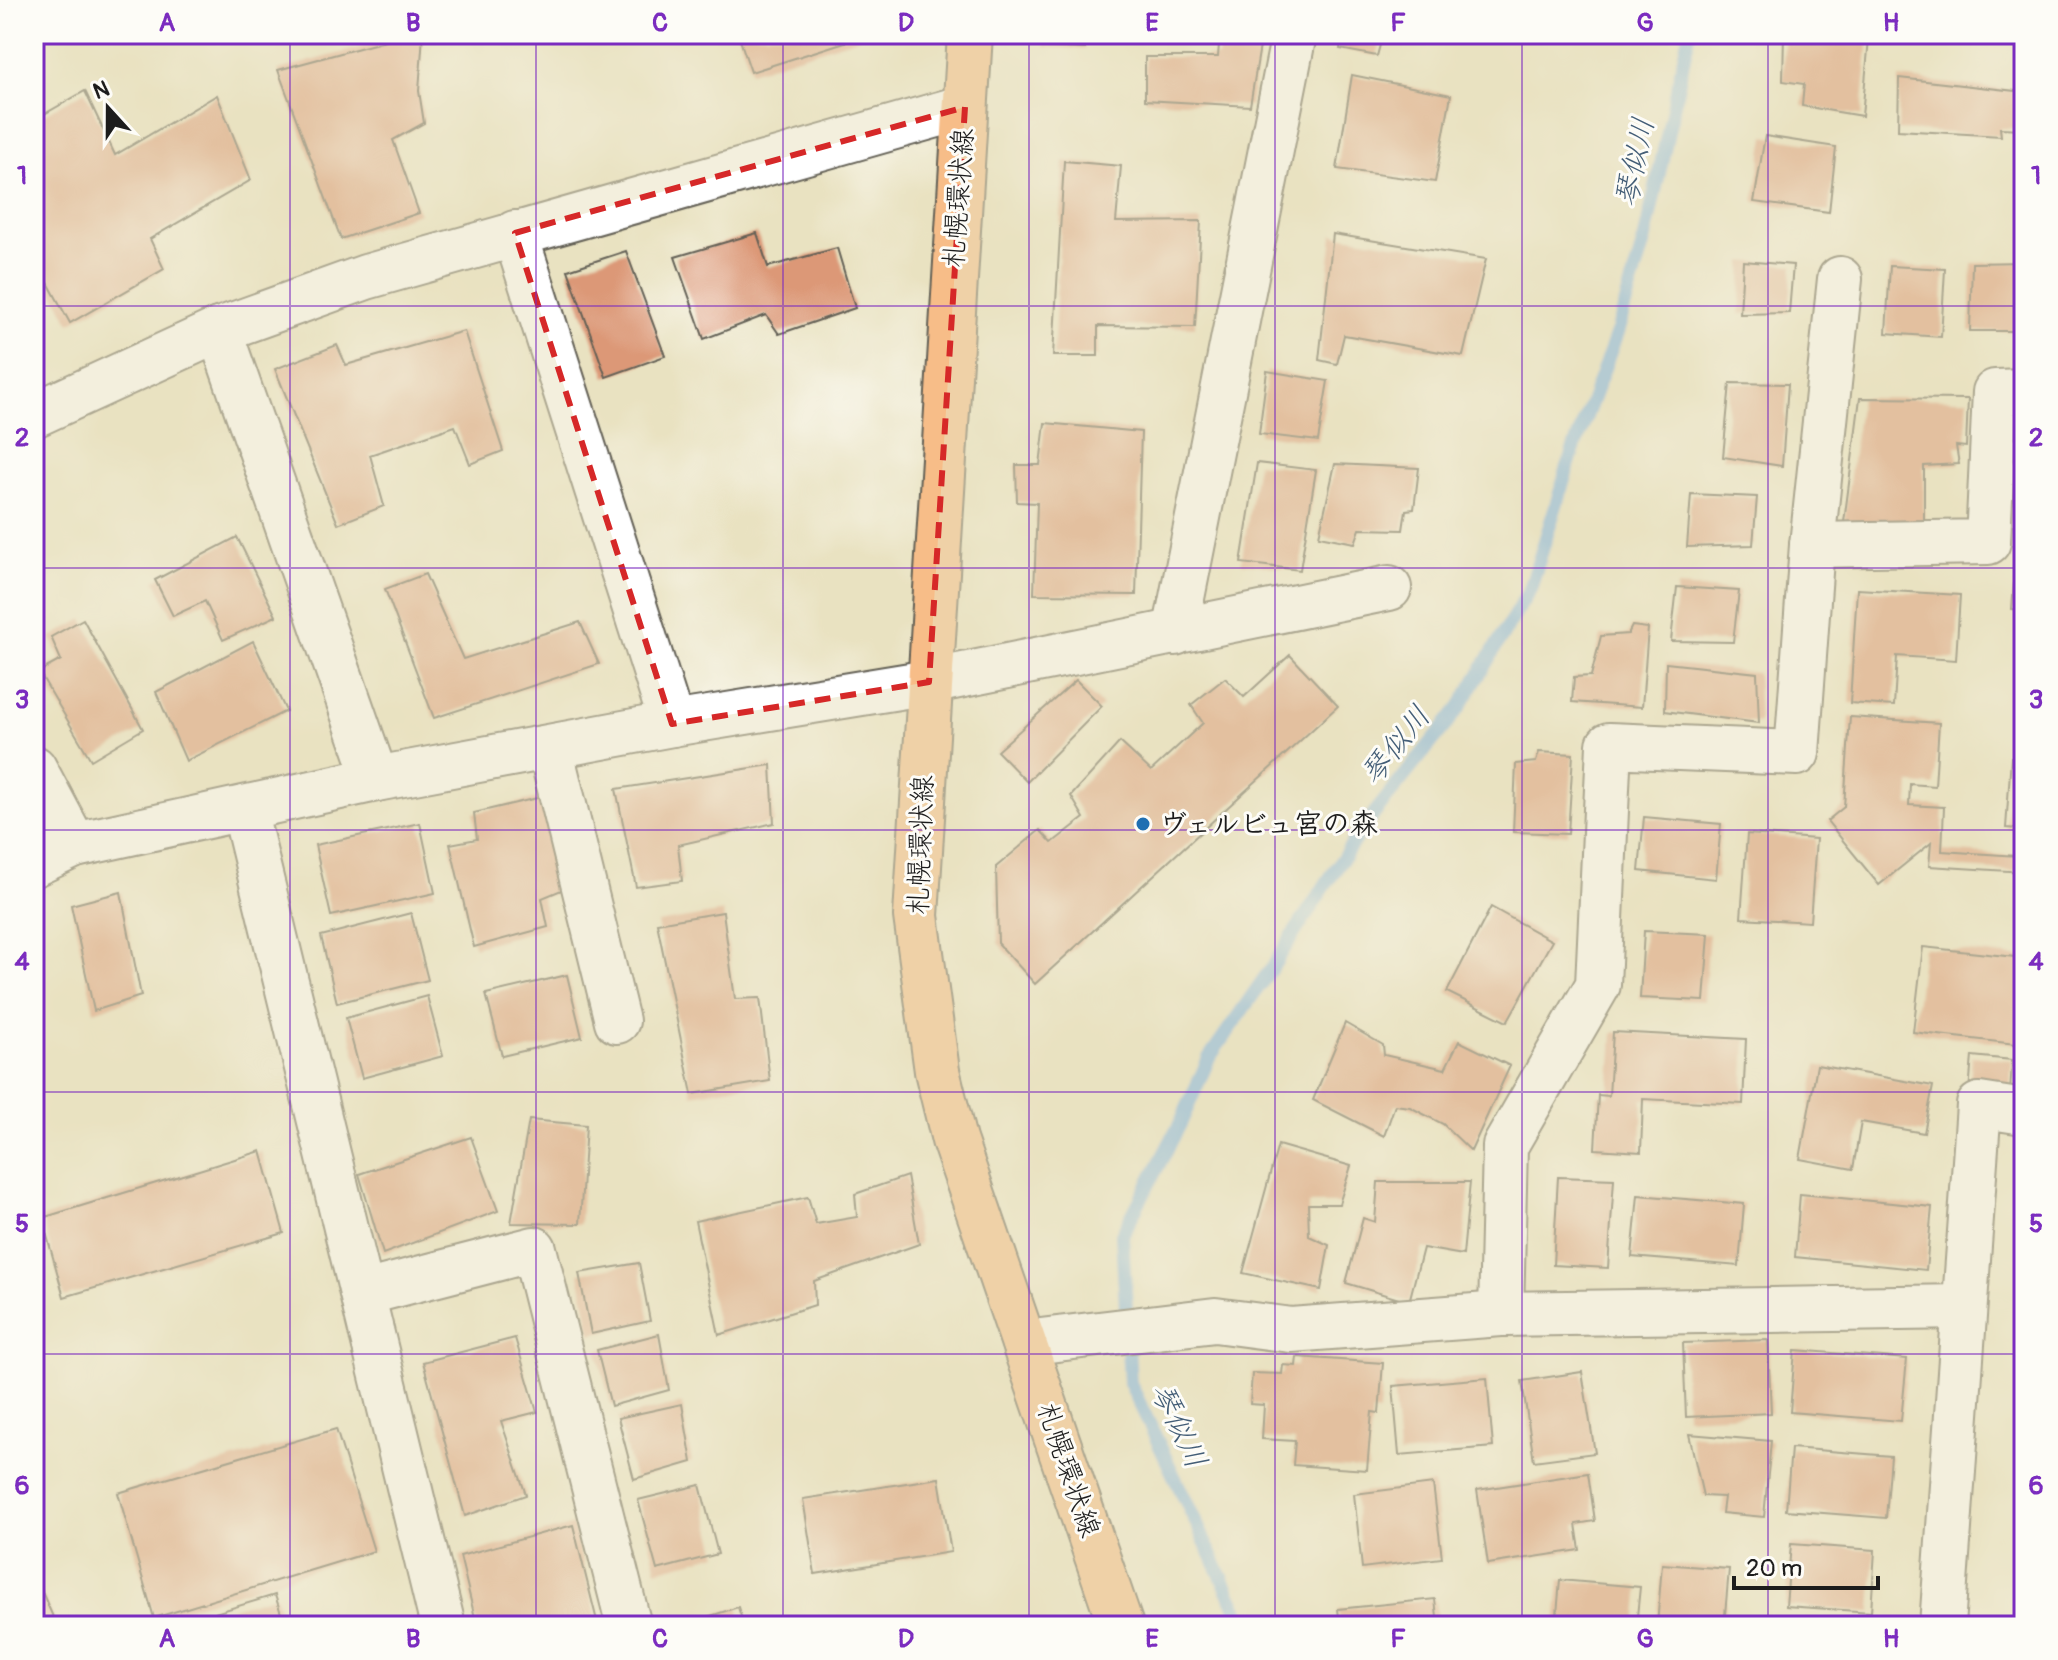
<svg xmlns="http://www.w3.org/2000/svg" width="2058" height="1660" font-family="Pangolin,'Klee One',sans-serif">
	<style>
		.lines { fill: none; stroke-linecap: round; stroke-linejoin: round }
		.stream { stroke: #75afe6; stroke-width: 14 }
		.building { fill: #dc9877 }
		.minor-casing { stroke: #646156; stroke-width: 48 }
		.major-casing { stroke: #646156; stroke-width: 48 }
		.minor { stroke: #fff; stroke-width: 44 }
		.major { stroke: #f7bd88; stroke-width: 44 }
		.marked { fill: none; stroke: #d62828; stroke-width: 6; stroke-dasharray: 16 10; stroke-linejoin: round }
		.grid { fill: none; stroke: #7b2cbf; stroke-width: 2; stroke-opacity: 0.55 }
		.poi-dot { fill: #1f6fb2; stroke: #fdfcf7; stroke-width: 3 }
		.labels { text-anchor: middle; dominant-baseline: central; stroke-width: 6; stroke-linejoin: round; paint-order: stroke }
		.street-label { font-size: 28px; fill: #1c1c1c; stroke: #fdfcf7 }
		.poi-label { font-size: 28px; font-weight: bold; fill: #1c1c1c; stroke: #fdfcf7; text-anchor: start }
		.water-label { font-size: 30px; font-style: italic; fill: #445e77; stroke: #fdfcf7 }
		.neatline { fill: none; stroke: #7b2cbf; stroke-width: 3 }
		.grid-label { font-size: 26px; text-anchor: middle; font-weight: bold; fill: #7b2cbf }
	</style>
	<rect width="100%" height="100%" fill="#fdfcf7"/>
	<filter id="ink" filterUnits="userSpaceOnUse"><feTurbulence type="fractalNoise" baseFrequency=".0125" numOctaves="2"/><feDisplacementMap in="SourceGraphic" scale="16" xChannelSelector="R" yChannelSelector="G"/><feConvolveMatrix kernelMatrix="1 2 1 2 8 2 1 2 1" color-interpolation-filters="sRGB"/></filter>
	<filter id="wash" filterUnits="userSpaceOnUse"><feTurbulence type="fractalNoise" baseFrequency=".006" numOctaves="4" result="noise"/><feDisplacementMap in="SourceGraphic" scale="32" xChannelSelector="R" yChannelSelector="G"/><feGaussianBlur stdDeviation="1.8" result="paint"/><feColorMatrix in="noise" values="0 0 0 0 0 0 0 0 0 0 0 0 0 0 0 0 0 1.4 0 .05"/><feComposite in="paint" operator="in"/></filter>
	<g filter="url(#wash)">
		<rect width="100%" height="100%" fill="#e9e2c1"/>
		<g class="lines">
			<!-- stream -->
			<path class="stream" d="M1245 1626 1130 1383 1122 1235 1181 1122 1209 1058 1277 960 1361 830 1460 707 1530 589 1571 457 1617 333 1645 238 1689 34"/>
		</g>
		<g id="blocks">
			<!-- building -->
			<g class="building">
				<path d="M411 34H423L419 91 424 123 393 140 419 213 341 239 278 70Z"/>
				<path d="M738 34H867V35L751 72Z"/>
				<path d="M1045 34H1085V49L1045 47Z"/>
				<path d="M1342 34H1383L1377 56 1340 49Z"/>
				<path d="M1784 34H1852L1869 38 1862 116 1802 106 1804 84 1783 81Z"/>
				<path d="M1219 44 1260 46 1250 106 1145 100V57H1218Z"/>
				<path d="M1352 75 1451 95 1435 182 1337 169Z"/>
				<path d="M1899 78 2024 92V129L2000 128 2001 136 1898 130Z"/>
				<path d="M85 91 115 155 217 95 251 180 150 239 164 269 70 323 34 257V120Z"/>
				<path d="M1765 136 1836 147 1829 212 1754 202Z"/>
				<path d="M1064 161 1121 166 1116 222 1201 221 1195 327 1098 326V356H1053Z"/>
				<path d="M757 233 768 267 837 248 855 308 779 334 766 315 704 339 675 257Z"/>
				<path d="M1333 234 1486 259 1463 356 1344 335 1337 364 1319 360Z"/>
				<path d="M626 251 665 356 606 377 568 270Z"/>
				<path d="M1743 261 1793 265 1789 313 1740 314Z"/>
				<path d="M2024 262V311L2017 310V331H1970L1972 263Z"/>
				<path d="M1890 266 1945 269 1941 337 1886 333Z"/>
				<path d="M464 331 503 451 470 464 455 426 370 455 384 506 338 524 275 369 337 345 346 365Z"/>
				<path d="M1267 371 1328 381 1318 441 1259 434Z"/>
				<path d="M1730 383 1788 384 1782 466 1723 457Z"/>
				<path d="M1860 398 1968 399 1966 447 1956 446 1959 464 1924 466V529L1843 530Z"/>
				<path d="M1045 423 1141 432 1136 595 1034 594 1037 503 1017 502 1016 465H1040Z"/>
				<path d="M1257 463 1316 470 1300 570 1241 563Z"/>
				<path d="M1335 464 1419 468 1414 509 1406 510 1403 530 1360 529 1355 543 1319 536Z"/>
				<path d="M1691 494 1757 497 1753 545 1687 547Z"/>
				<path d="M237 537 276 616 223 640 205 601 173 616 155 580Z"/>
				<path d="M425 574 463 659 580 622 599 664 434 718 385 589Z"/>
				<path d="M2014 584 2024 585V610L2012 609Z"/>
				<path d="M1677 587 1739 591 1733 642 1671 641Z"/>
				<path d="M1857 589 1960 595 1956 660 1897 656 1894 706 1850 703Z"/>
				<path d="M83 619 143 729 91 760 39 672 61 660 51 637Z"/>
				<path d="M1632 626 1648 628 1642 707 1572 702 1574 677 1591 676 1601 636 1628 634Z"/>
				<path d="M253 641 286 711 186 761 156 692Z"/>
				<path d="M1290 655 1338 706 1035 984 998 943 996 867 1040 830 1052 843 1084 818 1071 796 1120 742 1151 771 1203 723 1191 705 1225 678 1244 697Z"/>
				<path d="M1666 663 1757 673 1759 723 1665 711Z"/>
				<path d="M1076 680 1102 706 1027 782 997 751Z"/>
				<path d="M1850 717 1939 723 1935 786 1910 784 1909 805 1944 807 1942 851 2017 856 2019 829 2006 828 2011 757 2024 758V872L1929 866 1931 843 1879 885 1827 821 1844 807Z"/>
				<path d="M1539 752 1573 754 1568 834 1513 832 1516 764 1536 762Z"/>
				<path d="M771 765 774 823 678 845 682 881 636 887 616 789Z"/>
				<path d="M546 796 564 889 542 898 548 927 474 947 450 844 477 839 474 813Z"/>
				<path d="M1644 817 1721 824 1716 879 1639 871Z"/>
				<path d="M420 823 435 893 331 916 315 845Z"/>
				<path d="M1747 834 1816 839 1810 922 1741 918Z"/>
				<path d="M121 892 141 996 94 1011 71 905Z"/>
				<path d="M1491 907 1552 941 1507 1022 1447 992Z"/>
				<path d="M723 912 735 999 760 998 770 1081 692 1094 657 923Z"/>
				<path d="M411 913 428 980 337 1003 321 936Z"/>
				<path d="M1644 931 1709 934 1704 1001 1640 998Z"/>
				<path d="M1923 947 2024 958V1045L1913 1032Z"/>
				<path d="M567 975 582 1037 502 1056 486 994Z"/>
				<path d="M427 996 443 1056 362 1078 346 1018Z"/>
				<path d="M1345 1023 1383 1045 1384 1055 1445 1069 1459 1041 1510 1066 1471 1151 1443 1124 1410 1107 1395 1105 1384 1136 1313 1100Z"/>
				<path d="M1613 1032 1746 1039 1743 1104 1643 1099 1641 1152 1595 1149 1598 1095 1609 1096Z"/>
				<path d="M1972 1056 2012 1060 2010 1095 1969 1092Z"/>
				<path d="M1817 1065 1933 1086 1924 1133 1861 1122 1853 1169 1800 1159Z"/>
				<path d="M529 1120 586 1125 580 1224 511 1223Z"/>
				<path d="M471 1137 498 1211 383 1254 359 1174Z"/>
				<path d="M1278 1145 1351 1166 1339 1204H1308L1309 1236 1329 1245 1321 1290 1243 1273Z"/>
				<path d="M261 1151 284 1233 64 1297 42 1218Z"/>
				<path d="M907 1176 919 1244 814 1281 815 1305 719 1335 695 1221 808 1197 816 1224 857 1217 855 1194Z"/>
				<path d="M1558 1177 1614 1179 1608 1268 1553 1265Z"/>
				<path d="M1378 1182H1470L1463 1255 1423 1248 1409 1302 1346 1283 1363 1218 1375 1222Z"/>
				<path d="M1800 1194 1932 1207 1926 1270 1795 1257Z"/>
				<path d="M1638 1195 1744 1204 1739 1266 1632 1257Z"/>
				<path d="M639 1263 650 1321 591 1334 579 1273Z"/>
				<path d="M659 1334 669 1390 611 1406 597 1350Z"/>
				<path d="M515 1338 537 1412 501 1421 526 1495 465 1516 423 1362Z"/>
				<path d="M1768 1340 1771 1413 1686 1417 1683 1343Z"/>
				<path d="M1795 1350 1907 1359 1901 1421 1790 1412Z"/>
				<path d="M1297 1357 1383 1363 1379 1413 1372 1412 1367 1470 1293 1465 1295 1441 1262 1439 1264 1405 1250 1404 1252 1373 1282 1374 1283 1365 1296 1366Z"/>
				<path d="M1582 1372 1595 1453 1534 1461 1522 1381Z"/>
				<path d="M1487 1378 1493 1447 1399 1455 1393 1386Z"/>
				<path d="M682 1404 692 1462 634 1479 618 1418Z"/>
				<path d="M336 1429 374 1551 154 1618 118 1493Z"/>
				<path d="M1689 1434 1771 1441 1764 1517 1722 1513 1724 1497 1703 1496Z"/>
				<path d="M1791 1448 1891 1456 1886 1518 1786 1510Z"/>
				<path d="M1588 1473 1595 1521 1576 1524 1580 1550 1488 1564 1477 1490Z"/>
				<path d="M939 1478 951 1552 815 1574 803 1499Z"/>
				<path d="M1433 1484 1442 1558 1362 1568 1354 1494Z"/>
				<path d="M700 1485 718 1554 657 1570 638 1500Z"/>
				<path d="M573 1525 597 1621 575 1626H477L460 1556Z"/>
				<path d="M1791 1544 1875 1550 1871 1612 1786 1606Z"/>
				<path d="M1662 1564 1729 1569 1724 1626H1657Z"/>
				<path d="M34 1574 57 1626H34Z"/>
				<path d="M1560 1580 1640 1587 1636 1626H1556Z"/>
				<path d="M275 1595 285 1626H176L175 1625Z"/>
				<path d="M1435 1599 1438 1626H1340L1338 1609Z"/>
				<path d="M738 1607 744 1626H683V1625Z"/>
			</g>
		</g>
	</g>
	<g filter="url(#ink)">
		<use href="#blocks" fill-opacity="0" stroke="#646156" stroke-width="2"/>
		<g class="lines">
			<!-- minor casing -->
			<g class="minor-casing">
				<g id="minor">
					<path d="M515 233 672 724"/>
					<path d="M219 330 376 779"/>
					<path d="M34 415 219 330 366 277 965 107"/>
					<path d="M1812 545 1840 279"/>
					<path d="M1175 633 1294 34"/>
					<path d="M550 748 617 1021"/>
					<path d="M34 768 75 845"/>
					<path d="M244 809 443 1626"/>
					<path d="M34 864 75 845 376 779 672 724 929 682 1389 588"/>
					<path d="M364 1293 534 1249 629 1626"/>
					<path d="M1501 1314 1505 1146 1598 985 1609 745 1797 753 1812 545 1988 542 1995 392 2024 391"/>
					<path d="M1024 1343 1215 1320 1291 1330 1501 1314 1964 1307"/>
					<path d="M1942 1626 1979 1105 2024 1112"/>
				</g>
			</g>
			<!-- major casing -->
			<g class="major-casing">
				<path id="major" d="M970 34 916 916 937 1071 954 1140 1121 1626"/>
			</g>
			<!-- minor -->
			<use href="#minor" class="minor"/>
			<!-- major -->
			<use href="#major" class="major"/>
		</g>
	</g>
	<!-- marked area -->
	<path d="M0 0H2058V1660H0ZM965 107 929 682 672 724 515 233Z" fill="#e9e2c1" fill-opacity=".55" fill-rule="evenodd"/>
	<path class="marked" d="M965 107 929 682 672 724 515 233Z"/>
	<!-- grid -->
	<path class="grid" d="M290 34V1626M536 34V1626M783 34V1626M1029 34V1626M1275 34V1626M1522 34V1626M1768 34V1626M34 306H2024M34 568H2024M34 830H2024M34 1092H2024M34 1354H2024"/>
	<!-- markers -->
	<circle class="poi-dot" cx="1143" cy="824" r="8"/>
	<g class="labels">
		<!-- street labels -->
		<g class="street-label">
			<text transform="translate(959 198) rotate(-86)">札幌環状線</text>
			<text transform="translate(921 845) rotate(-88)">札幌環状線</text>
			<text transform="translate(1068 1470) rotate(71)">札幌環状線</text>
		</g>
		<!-- poi labels -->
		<g class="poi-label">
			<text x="1159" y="824">ヴェルビュ宮の森</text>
		</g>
		<!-- water labels -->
		<g class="water-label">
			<text transform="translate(1635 162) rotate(-78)">琴似川</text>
			<text transform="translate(1396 745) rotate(-51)">琴似川</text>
			<text transform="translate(1179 1426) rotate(65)">琴似川</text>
		</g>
	</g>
	<!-- margin -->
	<rect width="2058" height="1660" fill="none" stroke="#fdfcf7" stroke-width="88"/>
	<!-- north arrow -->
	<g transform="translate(108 108) rotate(339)" stroke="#fdfcf7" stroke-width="6" paint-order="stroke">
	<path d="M0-6L14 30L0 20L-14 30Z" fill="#1c1c1c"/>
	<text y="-12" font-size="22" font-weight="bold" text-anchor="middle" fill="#1c1c1c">N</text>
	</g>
	<!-- scale -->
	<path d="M1734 1576v12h144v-12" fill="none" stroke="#1c1c1c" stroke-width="4"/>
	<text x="1746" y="1576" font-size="24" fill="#1c1c1c" stroke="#fdfcf7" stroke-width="6" paint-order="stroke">20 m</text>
	<rect x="44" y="44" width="1970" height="1572" class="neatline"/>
	<g class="grid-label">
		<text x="167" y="31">A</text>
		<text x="413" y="31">B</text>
		<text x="660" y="31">C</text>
		<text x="906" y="31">D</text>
		<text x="1152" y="31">E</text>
		<text x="1398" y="31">F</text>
		<text x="1645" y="31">G</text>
		<text x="1891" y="31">H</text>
		<text x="22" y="184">1</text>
		<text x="2036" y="184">1</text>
		<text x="22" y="446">2</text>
		<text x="2036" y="446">2</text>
		<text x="22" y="708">3</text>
		<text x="2036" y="708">3</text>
		<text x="22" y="970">4</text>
		<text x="2036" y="970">4</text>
		<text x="22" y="1232">5</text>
		<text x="2036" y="1232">5</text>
		<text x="22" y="1494">6</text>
		<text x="2036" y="1494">6</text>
		<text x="167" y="1647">A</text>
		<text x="413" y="1647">B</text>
		<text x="660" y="1647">C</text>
		<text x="906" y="1647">D</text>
		<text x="1152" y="1647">E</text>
		<text x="1398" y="1647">F</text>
		<text x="1645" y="1647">G</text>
		<text x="1891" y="1647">H</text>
	</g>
</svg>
